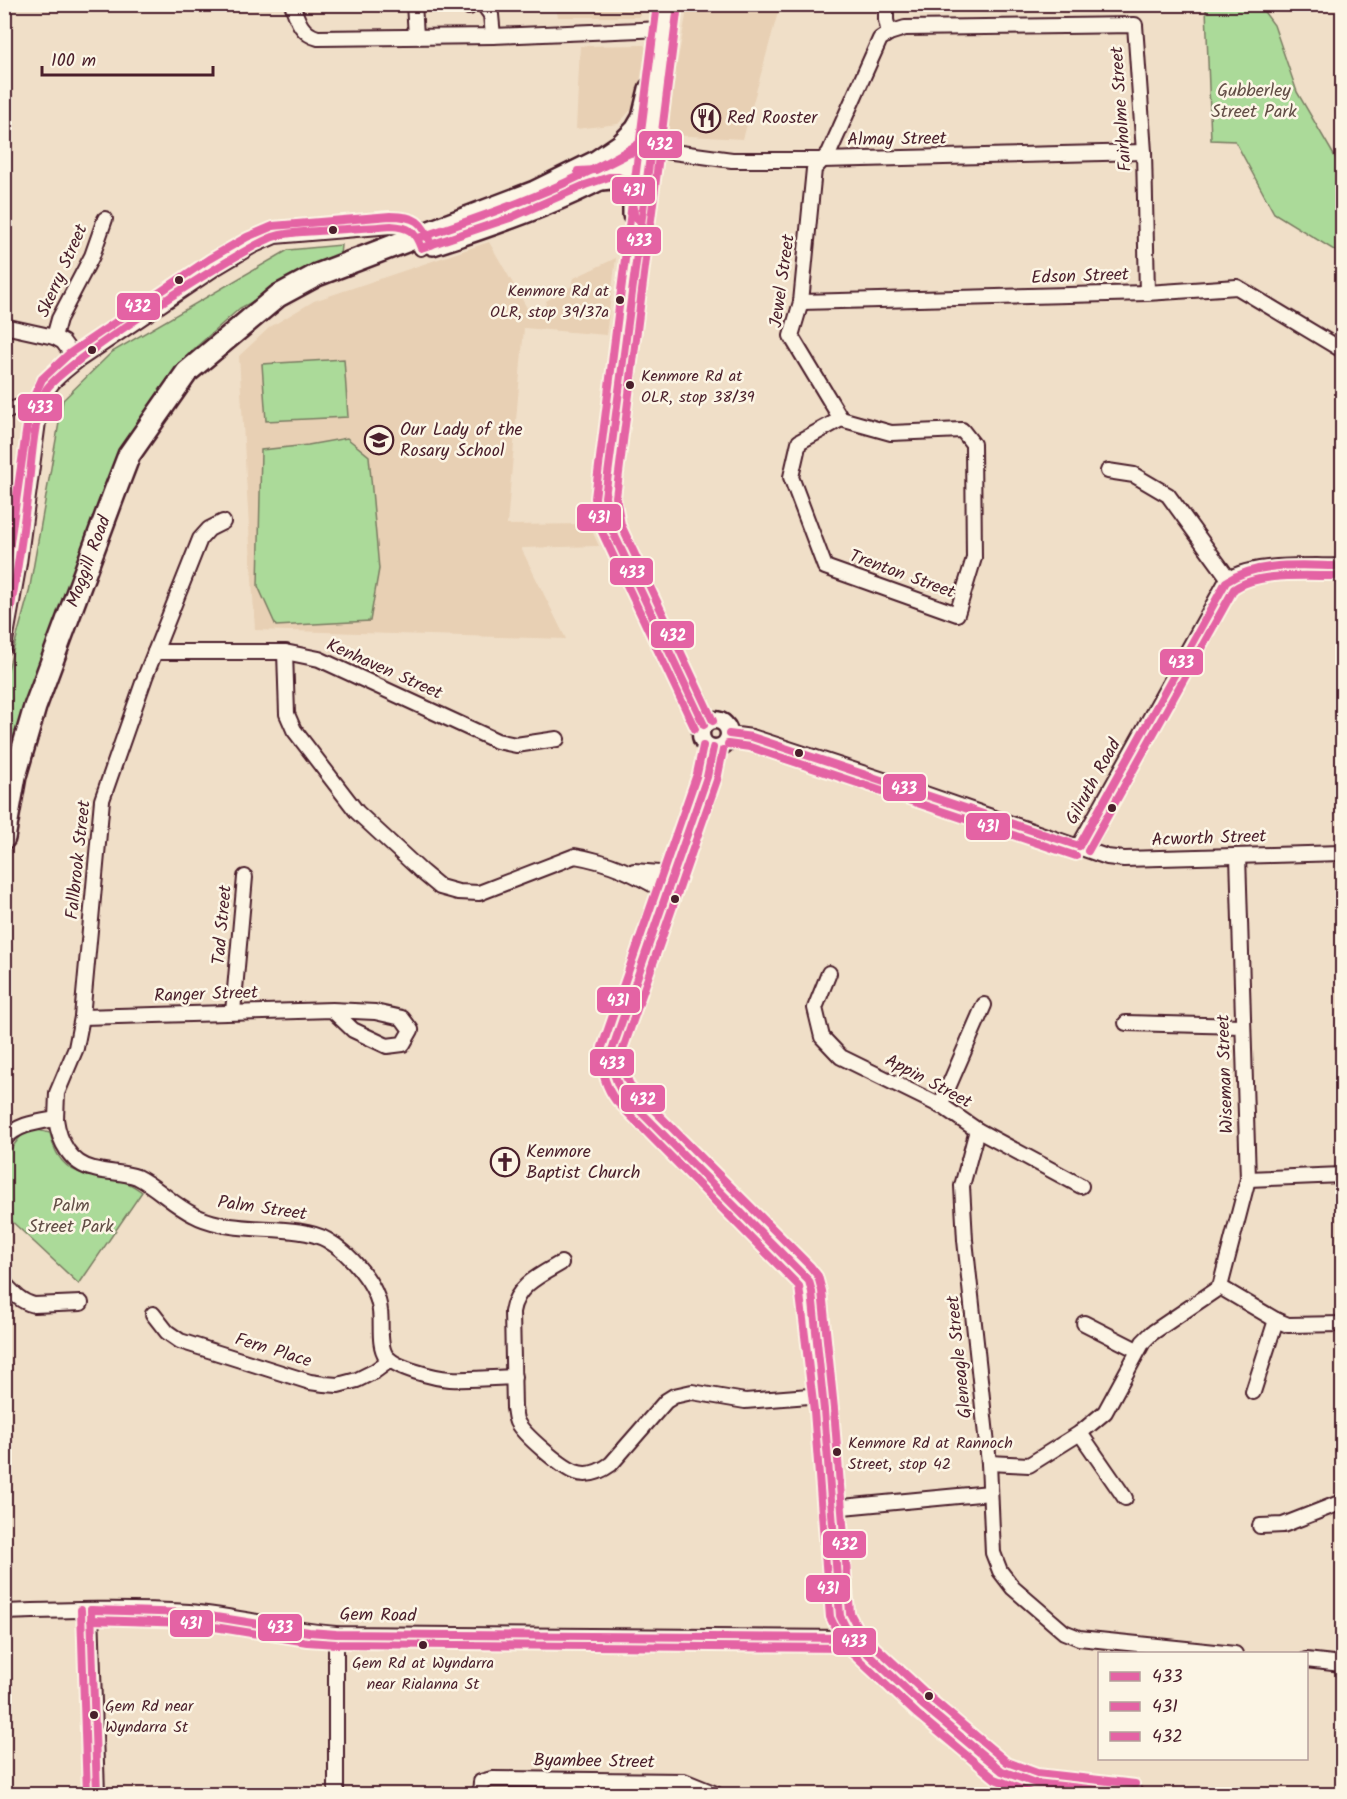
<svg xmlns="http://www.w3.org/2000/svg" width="1347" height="1799" font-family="Kalam,sans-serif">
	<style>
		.built { fill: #e8d0b4 }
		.green { fill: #abda99; stroke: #7a7c62; stroke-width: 1.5 }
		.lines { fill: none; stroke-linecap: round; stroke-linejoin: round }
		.minor-casing { stroke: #4a1f2b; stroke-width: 18 }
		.tertiary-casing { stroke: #4a1f2b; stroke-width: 21 }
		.primary-casing { stroke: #4a1f2b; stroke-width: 26 }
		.minor { stroke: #fcf5e5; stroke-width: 14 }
		.tertiary { stroke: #fcf5e5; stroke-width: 16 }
		.primary { stroke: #fcf5e5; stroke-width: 21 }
		.bus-1-casing { stroke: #fcf5e5; stroke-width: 12 }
		.bus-2-casing { stroke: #fcf5e5; stroke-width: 12 }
		.bus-3-casing { stroke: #fcf5e5; stroke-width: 12 }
		.bus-1 { stroke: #e463a4; stroke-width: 8 }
		.bus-2 { stroke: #e463a4; stroke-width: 8 }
		.bus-3 { stroke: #e463a4; stroke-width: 8 }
		.bus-dot { fill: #4a1f2b; stroke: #fcf5e5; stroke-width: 2 }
		.labels { text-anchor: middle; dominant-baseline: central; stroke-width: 5; stroke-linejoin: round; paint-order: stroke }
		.bus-label { font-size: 16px; fill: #4a1f2b; stroke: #fcf5e5; text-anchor: start }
		.park-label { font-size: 18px; fill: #624e46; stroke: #fcf5e5 }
		.street-label { font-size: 18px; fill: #4a1f2b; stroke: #fcf5e5 }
		.poi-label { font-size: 18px; fill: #4a1f2b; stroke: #fcf5e5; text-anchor: start }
		.line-badge { stroke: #fcf5e5; stroke-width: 2 }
		.badge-label { font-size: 16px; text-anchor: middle; font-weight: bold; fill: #fff }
	</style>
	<rect width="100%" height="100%" fill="#f0dfc8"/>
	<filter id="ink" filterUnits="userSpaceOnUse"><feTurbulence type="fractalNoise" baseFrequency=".0167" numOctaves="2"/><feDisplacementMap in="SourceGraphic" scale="12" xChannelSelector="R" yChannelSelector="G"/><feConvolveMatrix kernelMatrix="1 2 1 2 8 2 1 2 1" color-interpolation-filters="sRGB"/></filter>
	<g filter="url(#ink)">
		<!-- built -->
		<g class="built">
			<path d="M555 5V4L645 5 639 17H558Z"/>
			<path d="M688 5H780L743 139 671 135 666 123Z"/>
			<path d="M644 45 646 48 636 104 618 124 576 129 580 46Z"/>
			<path d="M489 242 527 308 533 311 545 309 546 301 572 286 574 278 616 258 606 335 524 328 507 525 589 524 599 546 521 548 566 639 255 630 239 356 270 327 314 301Z"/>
		</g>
		<!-- green -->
		<g class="green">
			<path d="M1135 5H1259L1274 25 1297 92 1342 169V255L1274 213 1235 141 1211 140 1206 8 1136 10Z"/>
			<path d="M341 245 340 256 240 308 185 357 123 445 62 601 5 760 4 684 29 592 63 400 112 352 288 250Z"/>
			<path d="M344 359 348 417 266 421 262 364Z"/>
			<path d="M347 438 369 456 379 569 370 621 276 626 258 586 261 450 308 445Z"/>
			<path d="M34 1129 50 1133C52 1140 54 1149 58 1155 71 1178 98 1176 121 1181 129 1182 135 1187 142 1192L79 1284 5 1215 4 1158 23 1133Z"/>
		</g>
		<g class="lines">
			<!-- minor casing -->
			<g class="minor-casing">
				<g id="minor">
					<path d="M292 4C297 19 301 34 318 38L493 36 664 29"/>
					<path d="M414 4 416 36"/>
					<path d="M483 4 491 15 493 36"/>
					<path d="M469 7 471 4"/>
					<path d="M889 33 905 28 1135 25 1144 152 1147 293"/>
					<path d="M651 149 732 160H822L1144 152"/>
					<path d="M801 302 1147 293 1237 287 1342 350"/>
					<path d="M4 326 54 337 63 342 77 361"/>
					<path d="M54 337 59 319 92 256 105 219"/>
					<path d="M4 412 19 407H40"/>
					<path d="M841 419 799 442 791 477 825 567 957 614 974 558 973 444 962 430 891 433 841 419 791 336 801 302 814 169 829 153 880 39 889 33 886 20V4"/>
					<path d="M1108 471 1134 475 1168 495 1229 579"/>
					<path d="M4 647 19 563 40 407C47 383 59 376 77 361L215 268 252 246 275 236 391 226C412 227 415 228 421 248"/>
					<path d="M155 652H285L319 659 497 741 516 745 557 739"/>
					<path d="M285 652 287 714 294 730 357 812 422 872 440 887 458 892 479 893 575 856C610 862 635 874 666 892"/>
					<path d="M729 734 752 737 905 787 1107 857 1124 859 1342 853"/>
					<path d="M1079 846 1226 582C1245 562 1314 567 1342 566"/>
					<path d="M634 871 672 874"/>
					<path d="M829 973 815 1008 822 1037 841 1057 945 1108 977 1130 1081 1186"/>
					<path d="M233 1012 245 877"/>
					<path d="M82 1017 332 1010 353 1030 387 1046 403 1044 411 1030 402 1018 375 1012 332 1010"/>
					<path d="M1126 1023 1242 1026"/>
					<path d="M940 1106 984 1005"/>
					<path d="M56 1119 57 1093 76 1048 82 1017 102 800 145 677 200 539 209 529 223 522"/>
					<path d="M977 1130 962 1186 965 1240 989 1463 993 1553 1000 1571 1013 1588 1064 1632 1079 1638 1235 1654"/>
					<path d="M4 1140C16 1124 38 1122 56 1119 59 1141 70 1164 94 1169 108 1173 123 1172 137 1177 157 1187 173 1205 194 1215 201 1219 211 1222 220 1224 251 1232 301 1225 327 1240 350 1253 378 1285 380 1311 382 1324 378 1345 386 1356 395 1368 435 1378 450 1379 471 1380 493 1378 514 1377"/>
					<path d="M1248 1179 1342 1175"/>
					<path d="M561 1263C540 1275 516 1286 512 1312L514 1408C515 1412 515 1418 517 1422 523 1434 561 1467 575 1472 588 1477 600 1472 611 1464L666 1401 674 1396 692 1392 745 1401 822 1395"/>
					<path d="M4 1283C13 1293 21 1302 34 1305L81 1303"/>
					<path d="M1220 1287 1248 1179 1238 856"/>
					<path d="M1220 1287 1276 1320 1288 1325 1342 1324"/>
					<path d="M153 1314 167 1332 180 1341 310 1382 324 1384 338 1385 357 1380 375 1371 390 1360"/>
					<path d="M1084 1323 1137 1350"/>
					<path d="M1253 1392 1276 1320"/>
					<path d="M1080 1433 1125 1498"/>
					<path d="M989 1463 1029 1465 1080 1433 1105 1412 1143 1342 1152 1333 1220 1287"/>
					<path d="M832 1508 990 1493"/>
					<path d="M1260 1526 1283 1525 1342 1502"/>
					<path d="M91 1610 97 1794"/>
					<path d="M4 1612C66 1610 128 1608 189 1612 238 1616 287 1630 336 1634L851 1638"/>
					<path d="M336 1634V1794"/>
					<path d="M1306 1660 1342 1664"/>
					<path d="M480 1794 481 1782 492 1779 684 1781 716 1794"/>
				</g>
			</g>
			<!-- tertiary casing -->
			<g class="tertiary-casing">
				<g id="tertiary">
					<path d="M651 149 608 468 605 497 611 528 704 725"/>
					<circle cx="715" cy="734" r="14"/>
					<path d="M713 748 707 777 612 1050C610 1067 613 1079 623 1094L803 1273 809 1281 812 1292 824 1410 840 1616 851 1638 924 1706 1002 1771 1035 1783 1134 1794"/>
				</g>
			</g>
			<!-- primary casing -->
			<g class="primary-casing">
				<g id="primary">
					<path d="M601 179C635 175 634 185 634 215L640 222"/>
					<path d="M433 244C507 220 586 193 651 149L668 4"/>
					<path id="s1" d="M4 838 15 776 35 707 114 494 129 455 187 372 278 296 317 275 535 192 596 162 621 145 636 130 643 118 650 89 660 77"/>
				</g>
			</g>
			<!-- minor -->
			<use href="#minor" class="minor"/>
			<!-- tertiary -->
			<use href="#tertiary" class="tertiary"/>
			<!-- primary -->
			<use href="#primary" class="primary"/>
			<!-- bus-1 casing -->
			<g class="bus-1-casing">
				<g id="bus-1">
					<path d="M578 171 596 170 630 153 651 149 605 497 611 528 704 725"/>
					<path d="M4 644C14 593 22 542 28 491 32 459 33 423 45 392 53 369 242 248 273 237 287 232 304 232 318 231 343 229 367 228 391 226 409 227 415 231 421 248L510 218 585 185 609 177H618L629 182 633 192 634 215 640 222"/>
					<path d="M729 734 752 737 1079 846"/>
					<path d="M713 748 707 777 612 1050C611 1067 614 1080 623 1094L809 1281 812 1292 824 1410 840 1616 851 1638 924 1706 1002 1771 1035 1783 1134 1794"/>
					<path d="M1079 846 1226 582C1258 560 1305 566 1342 566"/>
					<path d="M91 1610 191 1613 309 1632 336 1634 851 1638"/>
					<path d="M91 1610 97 1794"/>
				</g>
			</g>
			<!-- bus-2 casing -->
			<g class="bus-2-casing">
				<g id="bus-2">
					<path d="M657 4 595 498 602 532 695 729"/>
					<path d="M728 744 750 747 1076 856"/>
					<path d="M703 746 697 774 602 1047C600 1068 604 1085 616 1101L799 1286 814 1411 830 1617 844 1646 917 1714 995 1779 1031 1793 1043 1794"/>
					<path d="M1088 851 1234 589C1260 571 1311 577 1342 576"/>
					<path d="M81 1610 87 1794"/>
					<path d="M91 1620 190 1623 307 1642 336 1644 851 1648"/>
				</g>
			</g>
			<!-- bus-3 casing -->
			<g class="bus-3-casing">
				<g id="bus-3">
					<path d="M678 5 616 497 621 525 713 721"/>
					<path d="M418 238C497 212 574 185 645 140"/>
					<path d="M4 584 30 405 42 379 70 353 209 259 247 237 273 226 390 216C415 216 423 221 431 245"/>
					<path d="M723 750 717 780 622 1052 623 1070 631 1087 810 1266 818 1276 822 1291 834 1409 850 1613 860 1632 931 1698 1007 1762 1037 1773 1135 1784"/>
				</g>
			</g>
			<!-- bus-1 -->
			<use href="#bus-1" class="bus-1"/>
			<!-- bus-2 -->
			<use href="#bus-2" class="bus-2"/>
			<!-- bus-3 -->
			<use href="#bus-3" class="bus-3"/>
		</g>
	</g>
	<!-- icons -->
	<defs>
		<g id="restaurant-ring" transform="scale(1.5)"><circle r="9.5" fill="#fcf5e5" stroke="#4a1f2b" stroke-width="1.5"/><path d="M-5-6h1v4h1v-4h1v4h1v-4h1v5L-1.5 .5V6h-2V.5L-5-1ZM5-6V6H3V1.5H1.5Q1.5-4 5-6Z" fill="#4a1f2b"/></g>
		<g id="school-ring" transform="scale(1.5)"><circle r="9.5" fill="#fcf5e5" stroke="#4a1f2b" stroke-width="1.5"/><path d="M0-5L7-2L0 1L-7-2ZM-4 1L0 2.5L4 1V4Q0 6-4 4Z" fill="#4a1f2b"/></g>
		<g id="church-ring" transform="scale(1.5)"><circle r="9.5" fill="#fcf5e5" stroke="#4a1f2b" stroke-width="1.5"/><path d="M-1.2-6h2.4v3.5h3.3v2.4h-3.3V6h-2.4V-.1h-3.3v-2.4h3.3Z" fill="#4a1f2b"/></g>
	</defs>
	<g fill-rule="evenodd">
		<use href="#restaurant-ring" x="706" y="118"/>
		<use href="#school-ring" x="379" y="440"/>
		<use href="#church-ring" x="505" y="1162"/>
	</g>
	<!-- markers -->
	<g class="bus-dot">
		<circle cx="333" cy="230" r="5"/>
		<circle cx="179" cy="280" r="5"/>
		<circle cx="620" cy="300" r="5"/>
		<circle cx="92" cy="350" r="5"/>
		<circle cx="630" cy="385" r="5"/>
		<circle cx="799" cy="753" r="5"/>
		<circle cx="1112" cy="808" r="5"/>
		<circle cx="675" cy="899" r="5"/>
		<circle cx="837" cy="1452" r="5"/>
		<circle cx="423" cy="1645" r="5"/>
		<circle cx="929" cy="1696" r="5"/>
		<circle cx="94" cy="1715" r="5"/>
	</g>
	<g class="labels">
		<!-- bus labels -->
		<g class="bus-label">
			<text x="609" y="291" text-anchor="end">Kenmore Rd at<tspan x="609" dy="21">OLR, stop 39/37a</tspan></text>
			<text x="641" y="376">Kenmore Rd at<tspan x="641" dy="21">OLR, stop 38/39</tspan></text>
			<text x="848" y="1443">Kenmore Rd at Rannoch<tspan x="848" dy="21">Street, stop 42</tspan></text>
			<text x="423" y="1663" text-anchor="middle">Gem Rd at Wyndarra<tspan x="423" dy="21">near Rialanna St</tspan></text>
			<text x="105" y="1706">Gem Rd near<tspan x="105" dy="21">Wyndarra St</tspan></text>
		</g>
		<!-- park labels -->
		<g class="park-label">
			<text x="1254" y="91">Gubberley<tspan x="1254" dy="21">Street Park</tspan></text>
			<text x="71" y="1206">Palm<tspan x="71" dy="21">Street Park</tspan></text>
		</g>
		<!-- street labels -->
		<g class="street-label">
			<text transform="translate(1122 109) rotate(-94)">Fairholme Street</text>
			<text transform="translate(897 140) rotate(-1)">Almay Street</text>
			<text transform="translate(63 271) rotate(-66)">Skerry Street</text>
			<text transform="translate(1080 277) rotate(-2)">Edson Street</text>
			<text transform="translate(783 281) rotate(-82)">Jewel Street</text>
			<text stroke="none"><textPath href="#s1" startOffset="290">Moggill Road</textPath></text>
			<text transform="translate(902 575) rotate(20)">Trenton Street</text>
			<text transform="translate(384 670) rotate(24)">Kenhaven Street</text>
			<text transform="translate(1094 782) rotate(-61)">Gilruth Road</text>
			<text transform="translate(1209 839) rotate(-2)">Acworth Street</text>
			<text transform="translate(79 860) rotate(-84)">Fallbrook Street</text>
			<text transform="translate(223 925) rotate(-85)">Tad Street</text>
			<text transform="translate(206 995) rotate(-2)">Ranger Street</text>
			<text transform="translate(1226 1074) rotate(-92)">Wiseman Street</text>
			<text transform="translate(928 1082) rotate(28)">Appin Street</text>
			<text transform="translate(262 1209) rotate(8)">Palm Street</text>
			<text transform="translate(273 1351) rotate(17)">Fern Place</text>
			<text transform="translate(960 1357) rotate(-96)">Gleneagle Street</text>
			<text transform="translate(378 1616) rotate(1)">Gem Road</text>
			<text transform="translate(594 1762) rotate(1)">Byambee Street</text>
		</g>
		<!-- poi labels -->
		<g class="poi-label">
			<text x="727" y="118">Red Rooster</text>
			<text x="400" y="430">Our Lady of the<tspan x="400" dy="21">Rosary School</tspan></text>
			<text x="526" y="1152">Kenmore<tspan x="526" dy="21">Baptist Church</tspan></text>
		</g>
	</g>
	<g class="line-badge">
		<rect x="638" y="130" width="45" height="29" rx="6" fill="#e463a4"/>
		<rect x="611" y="176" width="45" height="29" rx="6" fill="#e463a4"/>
		<rect x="616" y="226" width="46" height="29" rx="6" fill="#e463a4"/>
		<rect x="116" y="292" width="45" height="29" rx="6" fill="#e463a4"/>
		<rect x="17" y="393" width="46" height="29" rx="6" fill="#e463a4"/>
		<rect x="576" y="503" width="46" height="29" rx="6" fill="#e463a4"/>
		<rect x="609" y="557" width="45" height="29" rx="6" fill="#e463a4"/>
		<rect x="650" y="620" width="45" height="29" rx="6" fill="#e463a4"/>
		<rect x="1159" y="648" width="45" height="28" rx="6" fill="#e463a4"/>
		<rect x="882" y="773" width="45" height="29" rx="6" fill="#e463a4"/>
		<rect x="965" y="812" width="46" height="29" rx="6" fill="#e463a4"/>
		<rect x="596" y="986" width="45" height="28" rx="6" fill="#e463a4"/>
		<rect x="589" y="1048" width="46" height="29" rx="6" fill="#e463a4"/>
		<rect x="620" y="1084" width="46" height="29" rx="6" fill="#e463a4"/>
		<rect x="822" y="1530" width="45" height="29" rx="6" fill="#e463a4"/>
		<rect x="805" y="1574" width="46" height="29" rx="6" fill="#e463a4"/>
		<rect x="169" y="1609" width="45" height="29" rx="6" fill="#e463a4"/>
		<rect x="257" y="1613" width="46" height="29" rx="6" fill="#e463a4"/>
		<rect x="832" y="1627" width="45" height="29" rx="6" fill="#e463a4"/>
	</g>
	<g class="badge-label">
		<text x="660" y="150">432</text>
		<text x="634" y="196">431</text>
		<text x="639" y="246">433</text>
		<text x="138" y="312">432</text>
		<text x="40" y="413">433</text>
		<text x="599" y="523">431</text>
		<text x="632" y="578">433</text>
		<text x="673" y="641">432</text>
		<text x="1181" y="668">433</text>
		<text x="904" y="794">433</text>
		<text x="988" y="832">431</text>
		<text x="618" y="1006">431</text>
		<text x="612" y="1069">433</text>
		<text x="643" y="1105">432</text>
		<text x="845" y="1550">432</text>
		<text x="828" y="1594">431</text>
		<text x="191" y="1629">431</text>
		<text x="280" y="1633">433</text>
		<text x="854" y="1647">433</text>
	</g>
	<!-- margin -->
	<rect width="1347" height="1799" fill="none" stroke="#fcf5e5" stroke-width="24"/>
	<rect x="12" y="12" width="1323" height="1775" fill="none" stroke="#4a1f2b" stroke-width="2" filter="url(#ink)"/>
	<!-- legend -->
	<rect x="1098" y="1652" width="210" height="108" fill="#fcf5e5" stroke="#b59f9b" stroke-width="1.5"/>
	<rect x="1110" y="1672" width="30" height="9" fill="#e463a4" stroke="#b59f9b" stroke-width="1.5"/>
	<text x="1152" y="1682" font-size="18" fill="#4a1f2b">433</text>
	<rect x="1110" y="1702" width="30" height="9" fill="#e463a4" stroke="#b59f9b" stroke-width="1.5"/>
	<text x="1152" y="1712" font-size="18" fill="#4a1f2b">431</text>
	<rect x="1110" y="1732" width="30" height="9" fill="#e463a4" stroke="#b59f9b" stroke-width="1.5"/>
	<text x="1152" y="1742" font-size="18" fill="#4a1f2b">432</text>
	<!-- scale -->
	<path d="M42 66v9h171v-9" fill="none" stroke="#4a1f2b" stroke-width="3"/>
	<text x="51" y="66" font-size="18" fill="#4a1f2b" stroke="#fcf5e5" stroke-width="4.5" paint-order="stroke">100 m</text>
</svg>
